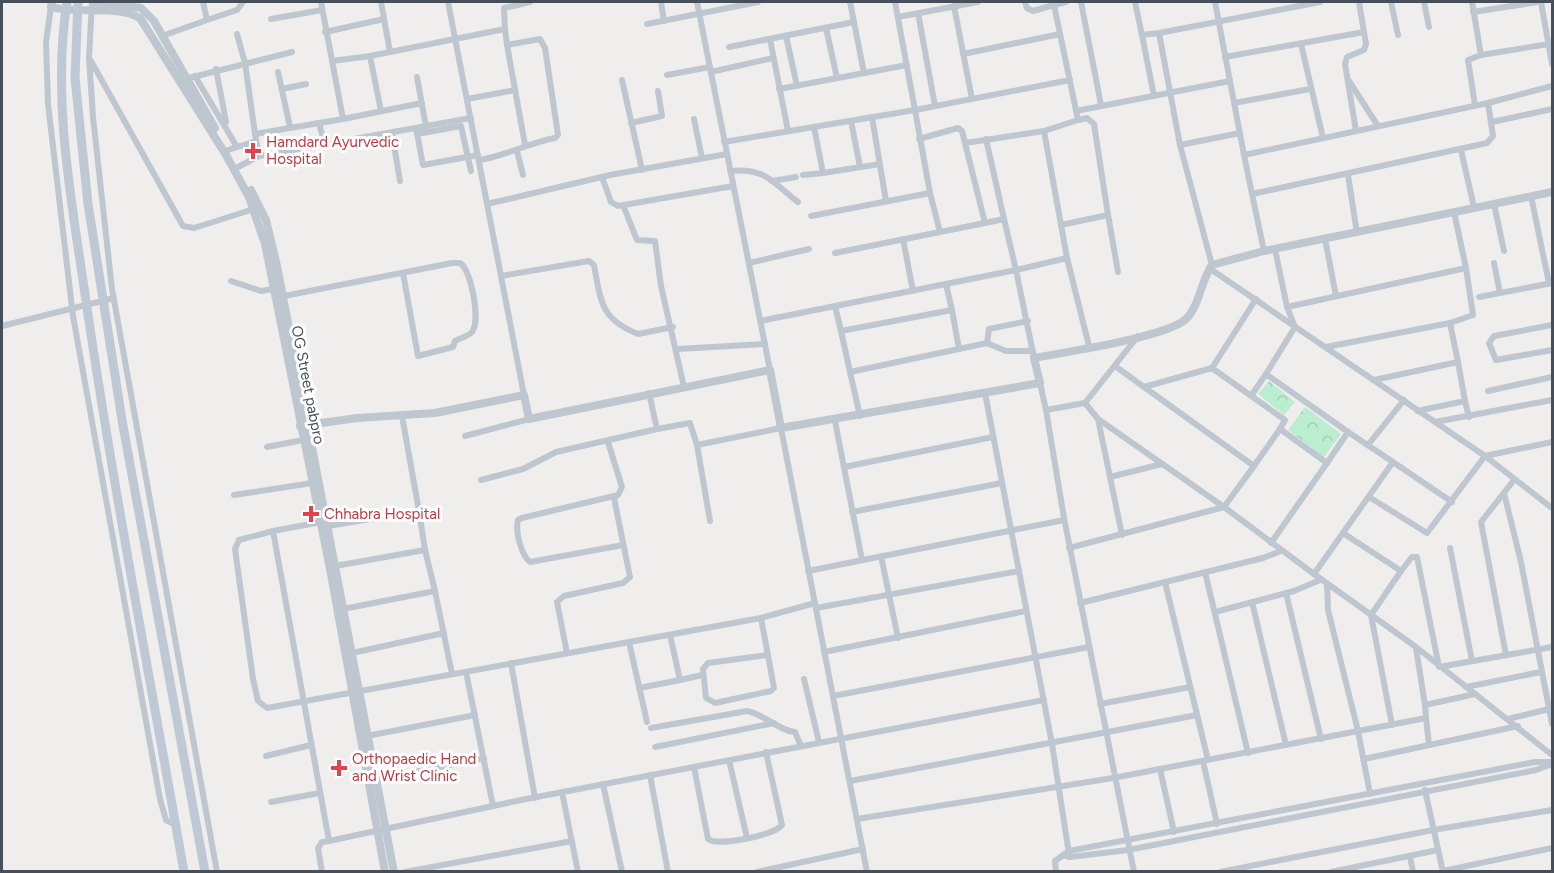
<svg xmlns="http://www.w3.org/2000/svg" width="1554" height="873" font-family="Figtree,sans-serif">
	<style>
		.park { fill: url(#park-crowns) }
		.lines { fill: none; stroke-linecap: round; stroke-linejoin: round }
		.minor { stroke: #bec7cf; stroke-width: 6 }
		.tertiary { stroke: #bec7cf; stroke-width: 8 }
		.secondary { stroke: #bfc9d6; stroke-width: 9 }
		.health-dot { fill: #e0444e; stroke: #fff; stroke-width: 2 }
		.labels { text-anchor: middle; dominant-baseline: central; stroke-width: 6; stroke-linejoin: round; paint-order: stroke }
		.health-label { font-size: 15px; fill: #be3a42; stroke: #fff; text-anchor: start }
		.street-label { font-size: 15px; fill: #464f5a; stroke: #fff }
	</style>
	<defs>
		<pattern id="park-crowns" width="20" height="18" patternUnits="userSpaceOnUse" patternTransform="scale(1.5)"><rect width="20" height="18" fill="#bbedd0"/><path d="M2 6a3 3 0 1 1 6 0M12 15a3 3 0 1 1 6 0" fill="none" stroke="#a2cdb5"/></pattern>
	</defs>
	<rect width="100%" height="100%" fill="#f0eded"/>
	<!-- park -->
	<g class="park">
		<path d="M1269 381 1295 402 1284 415 1258 394Z"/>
		<path d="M1305 407 1341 434 1324 457 1288 430Z"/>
	</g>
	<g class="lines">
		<!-- minor -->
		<g class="minor">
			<path d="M92 2 89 58 93 117 112 289 217 872"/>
			<path d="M321 2 343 119 422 103"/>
			<path d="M381 2 390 52"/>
			<path d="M448 2 524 395"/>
			<path d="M661 2 664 21"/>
			<path d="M697 2 770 370"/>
			<path d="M850 2 864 73"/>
			<path d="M895 2 915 110 1070 80"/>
			<path d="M1025 2 1027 8 1033 11 1054 5 1078 120 1044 131 1067 258"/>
			<path d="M1081 2 1101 105"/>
			<path d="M1135 2 1142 35 1159 33 1180 145 1212 265"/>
			<path d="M1215 2 1244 155"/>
			<path d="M1391 2 1398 35"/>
			<path d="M1424 2 1429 27"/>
			<path d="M1472 2 1481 55"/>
			<path d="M1541 2 1552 64"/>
			<path d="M1054 5 1066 2"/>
			<path d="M954 6 972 99"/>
			<path d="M51 7 46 42 48 104 73 316 160 799 166 820 176 825"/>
			<path d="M1473 12 1538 2"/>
			<path d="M918 13 935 106"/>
			<path d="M898 17 978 2"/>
			<path d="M271 19 322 10"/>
			<path d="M207 20 237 10 243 2"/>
			<path d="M647 24 758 2"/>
			<path d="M826 28 837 78"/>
			<path d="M505 29 504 8 530 2"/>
			<path d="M325 32 384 19"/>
			<path d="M1159 33 1320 2"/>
			<path d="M237 34 245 63 255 134"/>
			<path d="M1142 35 1154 96"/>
			<path d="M162 36 207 20 203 2"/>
			<path d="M786 36 797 86"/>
			<path d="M770 39 788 131"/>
			<path d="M1301 44 1323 138"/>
			<path d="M507 45 525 145"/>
			<path d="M729 47 854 22"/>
			<path d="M963 54 1060 34"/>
			<path d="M370 56 381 111"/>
			<path d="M1225 57 1364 32"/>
			<path d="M91 61 183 226 194 228 254 209"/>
			<path d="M332 61 370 56 505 29 507 45 540 39 545 48 558 135 555 138C528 143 506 156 479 160"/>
			<path d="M216 69 226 122"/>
			<path d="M278 72 290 127"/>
			<path d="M711 72 773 58"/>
			<path d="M667 75 710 67"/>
			<path d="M195 76 237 147"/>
			<path d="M417 77 426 127"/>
			<path d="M185 79 292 52"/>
			<path d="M622 80 642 170"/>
			<path d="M1349 81 1378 126"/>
			<path d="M282 89 306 84"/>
			<path d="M779 89 907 65"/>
			<path d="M467 99 515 90"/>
			<path d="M1234 103 1310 89"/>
			<path d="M1488 103 1552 86"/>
			<path d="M1475 105 1468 60 1481 55 1549 44"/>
			<path d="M1076 111 1230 81"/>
			<path d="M872 117 886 201"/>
			<path d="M694 119 702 158"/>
			<path d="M1078 120 1087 118 1094 124 1108 215"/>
			<path d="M851 121 860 167"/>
			<path d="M1492 122 1552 109"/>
			<path d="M631 123 662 116 658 91"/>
			<path d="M814 127 823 173 880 164"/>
			<path d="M416 128 423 165 478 155"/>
			<path d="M1356 131 1345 64 1347 57 1364 50 1366 44 1359 2"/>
			<path d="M392 133 400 181"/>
			<path d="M417 134 461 126 471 171"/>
			<path d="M919 139 958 128 962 131 965 143"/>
			<path d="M986 139 1004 219"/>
			<path d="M724 142 915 110 930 193 811 216"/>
			<path d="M325 145 319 123 343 119"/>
			<path d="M1180 145 1240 133"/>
			<path d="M228 150 256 141"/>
			<path d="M1461 150 1474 207"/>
			<path d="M517 151 523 175"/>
			<path d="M259 156 255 134 319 123"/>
			<path d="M238 167 259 156 471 118"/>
			<path d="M730 171C765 167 773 183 798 202"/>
			<path d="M803 175 823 173"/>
			<path d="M1348 175 1357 233"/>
			<path d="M602 177 611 202 618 206 733 186"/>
			<path d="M772 181 796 177"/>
			<path d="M930 193 940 232"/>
			<path d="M1252 194 1244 155 1488 103 1493 136 1487 143 1252 194 1264 251"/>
			<path d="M1531 196 1549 283"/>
			<path d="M487 204 610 175 727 154"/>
			<path d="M1494 204 1504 251"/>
			<path d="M623 205 637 240 655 241 661 286 684 387"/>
			<path d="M1061 225 1108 215 1118 272"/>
			<path d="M903 239 913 291"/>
			<path d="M1325 239 1336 296"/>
			<path d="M835 253 985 223"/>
			<path d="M749 263 809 249"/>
			<path d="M1494 263 1500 293"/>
			<path d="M1209 268 1485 456 1552 508"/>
			<path d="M501 276 589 261 594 265C601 301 600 319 638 334L673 327"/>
			<path d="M231 281 261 291 273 289"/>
			<path d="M946 284 952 310 841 331 850 372 987 343 989 329 1028 321"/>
			<path d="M279 297 452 263H460C471 269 481 321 472 332 469 336 460 338 455 341L453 347 418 356 403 273"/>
			<path d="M1479 297 1552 283"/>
			<path d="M835 306 841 331"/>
			<path d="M1287 307 1466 268 1454 212"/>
			<path d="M952 310 959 349"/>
			<path d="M760 321 1016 270 1004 219 985 223 965 143 1044 131"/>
			<path d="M1552 325 1494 336 1489 343 1496 360 1552 350"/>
			<path d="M2 326 114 298"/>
			<path d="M987 343 1006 351H1033"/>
			<path d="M1326 347 1450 323 1473 315 1466 268"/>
			<path d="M678 349 765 344"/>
			<path d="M1034 358 1016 270 1067 258 1089 346"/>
			<path d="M1115 366 1144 387 1212 368 1285 420 1280 429 1327 463 1348 432 1266 374 1251 396"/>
			<path d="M1212 368 1256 299"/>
			<path d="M850 372 860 416"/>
			<path d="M1266 374 1295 327 1287 307 1275 249"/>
			<path d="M1374 380 1458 362 1450 323"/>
			<path d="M1040 383 1046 410 1085 403 1138 336"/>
			<path d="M1144 387 1254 466 1280 429"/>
			<path d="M1488 391 1552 377"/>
			<path d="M649 393 657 429 690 423 697 445 781 428 867 872"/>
			<path d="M985 393 1052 744 1069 854"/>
			<path d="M1465 401 1469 417"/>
			<path d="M1085 403 1098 419 1224 507 1314 574 1393 462 1348 432"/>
			<path d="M1046 410 1064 518 1134 872"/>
			<path d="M1417 411 1465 401 1458 362"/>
			<path d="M402 416 419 511"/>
			<path d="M1098 419 1122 535"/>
			<path d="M835 421 862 560"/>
			<path d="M1435 422 1552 400"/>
			<path d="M465 436 529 419"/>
			<path d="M608 442 622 487 618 495 522 518 518 520C515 531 521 555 530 562L623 545"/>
			<path d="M697 445 710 521"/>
			<path d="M1368 445 1404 400"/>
			<path d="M267 447 303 440"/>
			<path d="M1393 462 1452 502"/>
			<path d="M844 467 993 437"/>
			<path d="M1110 477 1162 464"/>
			<path d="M481 480 523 469 556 452 657 429"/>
			<path d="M1504 493 1521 562 1552 724"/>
			<path d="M234 495 312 483"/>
			<path d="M1369 497 1427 533 1485 456 1552 442"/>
			<path d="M852 512 1002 483"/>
			<path d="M321 522 273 531 329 841"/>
			<path d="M328 526 419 511 425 550"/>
			<path d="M273 531 239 540 235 549 253 679 258 701 267 708 761 618 815 603"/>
			<path d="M1343 533 1401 571 1371 615 1392 725"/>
			<path d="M1271 543 1327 463"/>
			<path d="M1069 548 1224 507 1254 466"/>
			<path d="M1450 548 1472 661"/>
			<path d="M881 556 898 638"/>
			<path d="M335 566 425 550 435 591"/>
			<path d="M808 571 1064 520"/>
			<path d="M1401 571 1412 557H1417L1439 667 1552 647"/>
			<path d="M1205 572 1248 753"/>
			<path d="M1314 574 1416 647 1552 755"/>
			<path d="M1165 582 1208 760"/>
			<path d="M1327 584 1328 610 1358 731 1370 794"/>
			<path d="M1286 593 1321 739"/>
			<path d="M1252 602 1286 745"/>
			<path d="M1080 603 1263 558 1281 551"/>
			<path d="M816 608 1019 571"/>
			<path d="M343 609 435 591 452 674"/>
			<path d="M1215 612 1294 591 1320 580"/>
			<path d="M761 618 774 688 771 691 715 703 706 698 703 669 708 663 768 655"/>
			<path d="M670 635 680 680 702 675"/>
			<path d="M629 642 647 722"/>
			<path d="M1416 648 1425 705"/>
			<path d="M824 652 1026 611"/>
			<path d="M352 653 444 633"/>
			<path d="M567 653 557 602 564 596 623 583 630 577 614 498"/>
			<path d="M1506 655 1481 522 1514 480"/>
			<path d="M511 663 535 798"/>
			<path d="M466 672 493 806"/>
			<path d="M804 679 819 742"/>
			<path d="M1466 687 1541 672"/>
			<path d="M639 688 680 680"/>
			<path d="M833 696 1089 647"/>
			<path d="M1100 704 1190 687"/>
			<path d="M1426 718 1429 745"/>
			<path d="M1508 719 1549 709"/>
			<path d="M651 728 747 711C766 715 777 730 795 732L801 746"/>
			<path d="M367 736 475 715"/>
			<path d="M655 747 774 723"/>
			<path d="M266 756 311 745"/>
			<path d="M1364 759 1518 726"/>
			<path d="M729 760 747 838"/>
			<path d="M1203 761 1217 824"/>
			<path d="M694 767 708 839C717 847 775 835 782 825L766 752"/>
			<path d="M1160 769 1174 832"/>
			<path d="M650 775 668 872"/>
			<path d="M376 780 484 758"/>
			<path d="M850 781 1197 715"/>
			<path d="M603 784 622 872"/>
			<path d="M1425 790 1443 872"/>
			<path d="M562 792 578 872"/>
			<path d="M271 802 320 793"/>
			<path d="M857 819 1113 778 1426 718 1425 705 1475 694"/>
			<path d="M1063 855 1070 857 1128 850 1536 770 1552 764"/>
			<path d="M1410 856 1413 872"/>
			<path d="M1443 871 1552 848"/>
			<path d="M322 872 318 848 322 842 329 841 521 800 1044 700"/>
			<path d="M405 872 572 841"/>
			<path d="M757 872 863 849"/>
			<path d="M1056 872 1055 861 1069 851 1535 762H1552"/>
			<path d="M1220 872 1433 830 1552 810"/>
			<path d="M1331 872 1438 850"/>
		</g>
		<!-- tertiary -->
		<g class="tertiary">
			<path d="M52 2 51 7C79 15 114 4 140 18L226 155 249 197 265 244 330 569 385 872"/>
			<path d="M95 2 141 8 154 21 215 128"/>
			<path d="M251 190 266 220 277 266 394 872"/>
			<path d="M300 426 357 418 435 413 524 395 529 419 770 370 781 428 1040 383 1034 358C1065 352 1167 337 1186 319 1200 305 1201 280 1212 265L1264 251 1552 192"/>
		</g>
		<!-- secondary -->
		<g class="secondary">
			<path d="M67 2C51 102 73 208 87 308 115 497 151 684 184 872"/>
			<path d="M78 2 75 78 88 204 123 426 205 872"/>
		</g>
	</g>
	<!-- markers -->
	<g class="health-dot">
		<path d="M250 142h6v6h6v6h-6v6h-6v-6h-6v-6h6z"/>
		<path d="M308 505h6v6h6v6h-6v6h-6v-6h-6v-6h6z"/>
		<path d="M336 759h6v6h6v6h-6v6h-6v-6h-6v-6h6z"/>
	</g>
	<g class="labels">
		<!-- health labels -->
		<g class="health-label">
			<text x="266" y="142">Hamdard Ayurvedic<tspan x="266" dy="17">Hospital</tspan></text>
			<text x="324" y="514">Chhabra Hospital</text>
			<text x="352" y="759">Orthopaedic Hand<tspan x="352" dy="17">and Wrist Clinic</tspan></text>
		</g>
		<!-- street labels -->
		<g class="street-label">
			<text transform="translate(308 385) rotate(79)">OG Street pabpro</text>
		</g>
	</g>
	<!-- border -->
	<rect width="1554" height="873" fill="none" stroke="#464f5a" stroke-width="6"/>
</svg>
